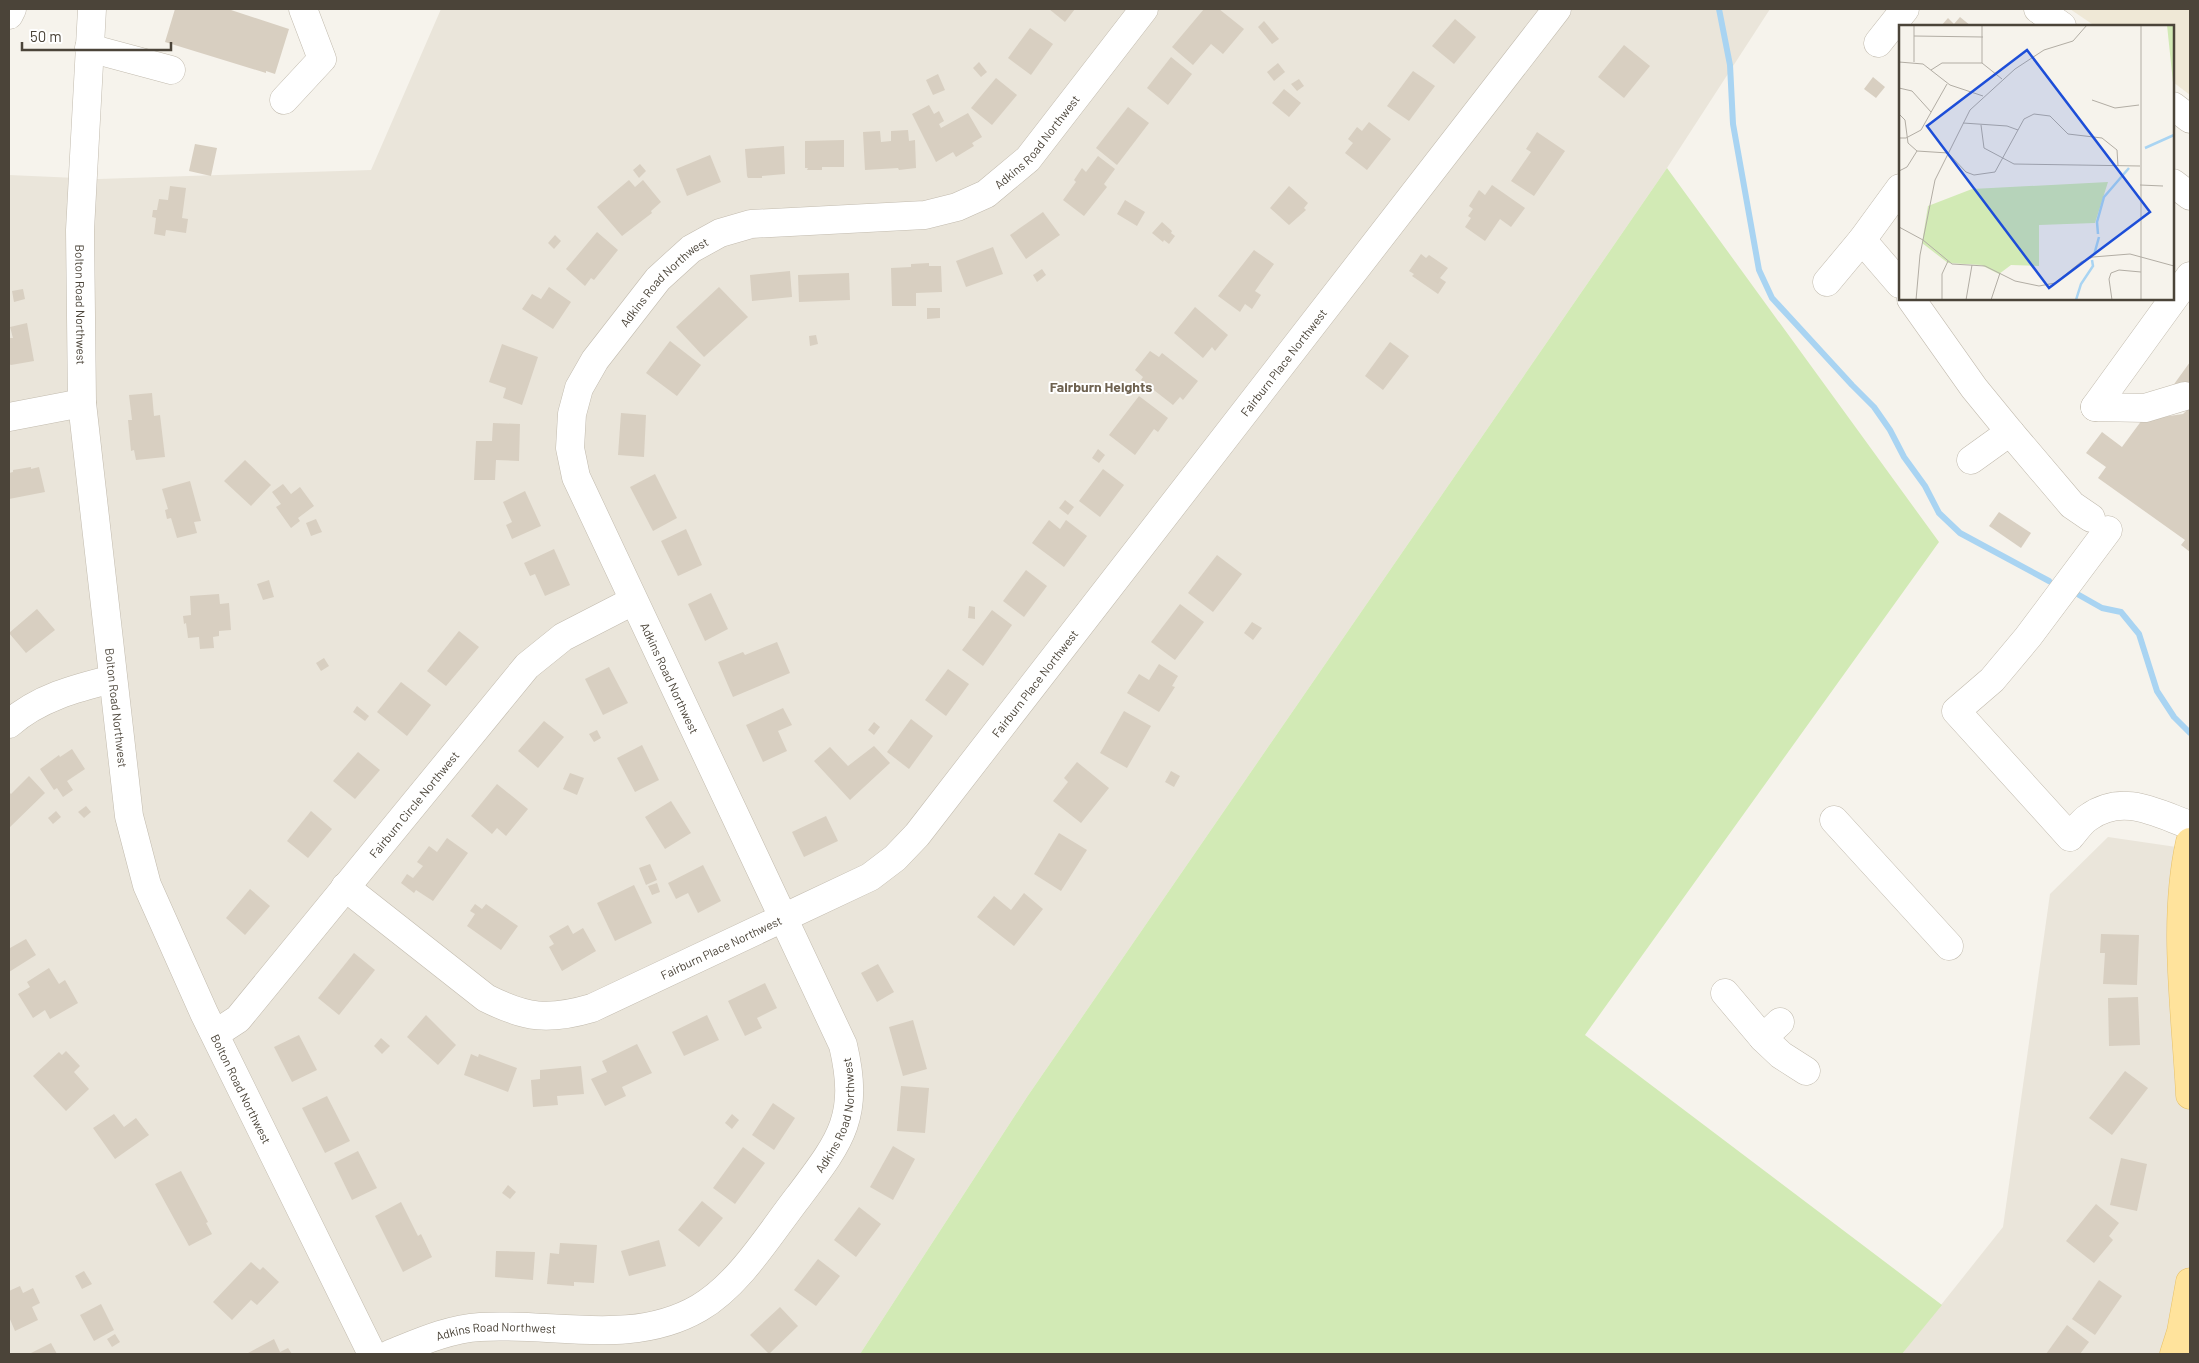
<svg xmlns="http://www.w3.org/2000/svg" width="2199" height="1363" font-family="Barlow,sans-serif">
	<style>
		.residential { fill: #eae5da }
		.education { fill: #efe8d6 }
		.green { fill: #d2eab5 }
		.lines { fill: none; stroke-linecap: round; stroke-linejoin: round }
		.stream { stroke: #a9d4f2; stroke-width: 6 }
		.building { fill: #d8cfc1 }
		.minor-casing { stroke: #c2bbae; stroke-width: 29 }
		.major-casing { stroke: #e6c16a; stroke-width: 29 }
		.minor { stroke: #fff; stroke-width: 28 }
		.major { stroke: #ffe39c; stroke-width: 28 }
		.labels { text-anchor: middle; dominant-baseline: central; stroke-width: 4; stroke-linejoin: round; paint-order: stroke }
		.street-label { font-size: 12px; fill: #4b4439; stroke: #fff }
		.neighbourhood-label { font-size: 14px; font-weight: bold; fill: #6e6250; stroke: #fff }
		.inset-river { fill: none; stroke: #a9d4f2; stroke-width: 2.5 }
		.inset-road { fill: none; stroke: #b2ada4; stroke-width: 1 }
		.view { fill: #1d4ed8; fill-opacity: 0.15; stroke: #1d4ed8; stroke-width: 2.5 }
		.inset-edge { fill: none; stroke: #4b4439; stroke-width: 2.5 }
	</style>
	<rect width="100%" height="100%" fill="#f6f3ec"/>
	<!-- residential -->
	<g class="residential">
		<path d="M441 9H1770L1667 168 1027 1097 860 1354H9V175L99 179 371 170Z"/>
		<path d="M2108 837 2190 849V1354H1902L2003 1227 2050 894Z"/>
	</g>
	<!-- education -->
	<path class="education" d="M2070 9H2190V95L2173 82V26H2095Z"/>
	<!-- green -->
	<path class="green" d="M1667 168 1939 542 1585 1035 1942 1305 1902 1354H860L1027 1097Z"/>
	<g class="lines">
		<!-- stream -->
		<g class="stream">
			<path d="M1719 9 1730 65 1733 124 1759 270 1772 298 1852 385 1874 407 1890 430 1904 457 1925 486 1939 513 1960 533 2049 581"/>
			<path d="M2079 595 2102 608 2121 612 2139 634 2157 691 2174 717 2190 733"/>
		</g>
	</g>
	<!-- building -->
	<g class="building">
		<path d="M175 9H228L289 29 275 74 266 71V73L165 42Z"/>
		<path d="M1049 9H1075L1065 22Z"/>
		<path d="M1204 9H1219L1244 29 1223 54 1211 44 1193 65 1172 47Z"/>
		<path d="M1960 17 1971 26H1941L1948 18 1954 24Z"/>
		<path d="M1455 19 1476 37 1454 64 1432 46Z"/>
		<path d="M1264 21 1279 39 1272 44 1258 27Z"/>
		<path d="M1030 28 1053 44 1031 75 1008 58Z"/>
		<path d="M1624 45 1650 66 1624 98 1598 77Z"/>
		<path d="M1171 57 1192 74 1168 105 1147 88Z"/>
		<path d="M979 62 987 72 981 77 973 68Z"/>
		<path d="M1278 63 1285 72 1274 81 1267 72Z"/>
		<path d="M1413 71 1435 86 1409 121 1387 106Z"/>
		<path d="M938 74 945 90 933 95 926 80Z"/>
		<path d="M1873 77 1885 87 1876 98 1864 89Z"/>
		<path d="M996 78 1017 95 992 125 971 108Z"/>
		<path d="M1299 79 1304 86 1297 91 1291 84Z"/>
		<path d="M1284 89 1301 103 1289 117 1272 103Z"/>
		<path d="M929 105 934 114 939 111 944 121 939 124 941 128 968 113 982 137 972 143 974 146 956 157 953 152 936 162 912 114Z"/>
		<path d="M1128 107 1149 123 1117 165 1096 148Z"/>
		<path d="M1369 122 1391 139 1367 170 1345 153 1353 143 1348 139 1357 127 1362 131Z"/>
		<path d="M908 130 909 141 915 140 916 168 899 170 898 168 865 170 863 132 880 131 881 142 891 141V131Z"/>
		<path d="M1537 132 1565 151 1534 196 1511 181 1531 152 1526 149Z"/>
		<path d="M844 140V167H822V170H807L808 168H805V141Z"/>
		<path d="M195 144 217 148 211 176 189 171Z"/>
		<path d="M784 146 785 174 762 176V178H748L747 176 745 149Z"/>
		<path d="M710 155 721 182 687 196 676 169Z"/>
		<path d="M1098 156 1115 169 1104 184 1107 187 1084 216 1063 200 1076 182 1074 180 1082 168 1086 172Z"/>
		<path d="M640 164 646 171 639 178 633 170Z"/>
		<path d="M629 180 635 187 643 180 661 202 651 211 652 213 622 236 597 207Z"/>
		<path d="M1492 185 1525 208 1511 227 1500 219 1485 241 1465 227 1471 218 1468 216 1473 209 1469 206 1479 190 1485 195Z"/>
		<path d="M170 186 186 188 182 218 188 219 186 233 166 230 165 236 154 234 156 218 152 217 153 210H157L159 199 168 200Z"/>
		<path d="M1289 186 1308 203 1304 208 1306 210 1289 225 1270 208Z"/>
		<path d="M1125 200 1145 212 1137 226 1117 214Z"/>
		<path d="M1043 212 1060 235 1026 259 1010 235Z"/>
		<path d="M1162 222 1172 231 1171 233 1175 236 1169 244 1164 240 1163 242 1152 233Z"/>
		<path d="M597 232 618 250 594 280 591 278 585 286 566 269Z"/>
		<path d="M555 235 561 241 554 249 548 243Z"/>
		<path d="M993 247 1003 274 966 287 956 261Z"/>
		<path d="M1254 250 1274 264 1255 291 1261 295 1252 309 1245 304 1240 312 1218 296Z"/>
		<path d="M1421 254 1426 258 1429 255 1448 268 1440 278 1446 282 1438 294 1412 276 1414 274 1409 271Z"/>
		<path d="M929 263V266H941L942 292 916 293V306H892L891 268 911 267V264Z"/>
		<path d="M1042 269 1046 275 1037 282 1033 275Z"/>
		<path d="M790 271 792 297 752 301 750 275Z"/>
		<path d="M849 273 850 300 799 302 798 275Z"/>
		<path d="M549 287 571 302 553 329 522 309 532 294 541 299Z"/>
		<path d="M719 287 748 317 704 357 676 327Z"/>
		<path d="M23 289 25 299 14 302 12 291Z"/>
		<path d="M1195 307 1228 335 1215 351 1212 347 1203 358 1174 333Z"/>
		<path d="M927 308H940V318L927 319Z"/>
		<path d="M27 323 34 361 11 365 9 364V338H13L10 327Z"/>
		<path d="M816 335 818 344 810 346 809 336Z"/>
		<path d="M670 341 701 365 677 396 646 373Z"/>
		<path d="M1390 342 1409 356 1383 390 1365 376Z"/>
		<path d="M502 344 538 357 522 405 503 398 506 388 489 382Z"/>
		<path d="M1150 351 1159 357 1162 353 1198 381 1183 400 1180 397 1173 405 1141 380 1143 377 1135 370Z"/>
		<path d="M2190 362V400L2172 387Z"/>
		<path d="M152 393 154 416 160 415 165 457 136 460 134 450 131 451 128 420H132L129 395Z"/>
		<path d="M1139 396 1168 418 1158 432 1154 429 1135 455 1109 435Z"/>
		<path d="M2190 407V552L2181 545 2185 540 2098 478 2106 467 2086 453 2102 432 2122 447 2142 420 2183 414Z"/>
		<path d="M621 413 646 415 644 457 618 455Z"/>
		<path d="M493 423 520 424 519 461 496 460 495 480H474L476 441H492Z"/>
		<path d="M1098 449 1105 455 1099 463 1092 458Z"/>
		<path d="M245 460 271 485 251 506 224 481Z"/>
		<path d="M31 467V469L39 467 45 492 9 499V473L13 472V470Z"/>
		<path d="M1103 469 1124 485 1100 517 1079 501Z"/>
		<path d="M655 474 677 518 653 531 630 487Z"/>
		<path d="M190 481 201 521 194 522 197 533 177 538 171 518 167 519 165 510 168 509 162 489Z"/>
		<path d="M283 484 291 494 300 487 314 506 298 518 300 521 291 528 276 507 281 504 272 492Z"/>
		<path d="M525 491 541 526 512 539 506 525 512 522 503 502Z"/>
		<path d="M1065 500 1074 507 1068 515 1059 508Z"/>
		<path d="M1999 512 2031 533 2021 548 1989 526Z"/>
		<path d="M316 519 322 532 311 536 306 523Z"/>
		<path d="M1049 520 1060 529 1066 520 1087 536 1064 567 1032 543Z"/>
		<path d="M686 529 702 565 678 576 661 541Z"/>
		<path d="M554 549 570 585 545 596 535 574 530 576 524 563Z"/>
		<path d="M1217 555 1242 574 1213 612 1188 593Z"/>
		<path d="M1026 570 1047 586 1024 617 1003 601Z"/>
		<path d="M269 580 274 597 263 600 257 584Z"/>
		<path d="M711 593 728 629 705 641 688 604Z"/>
		<path d="M219 594 220 604 229 603 231 630 219 631V636L213 637 214 648 200 649 199 637 188 638 186 623 184 624 183 616 191 615 190 596Z"/>
		<path d="M1180 604 1204 622 1175 660 1151 642Z"/>
		<path d="M969 606 975 607V619L968 618Z"/>
		<path d="M37 609 55 630 26 653 9 633Z"/>
		<path d="M992 610 1012 625 983 666 962 650Z"/>
		<path d="M1252 622 1262 628 1253 640 1244 633Z"/>
		<path d="M459 631 479 647 446 686 427 671Z"/>
		<path d="M777 642 790 673 733 697 718 662 743 652 745 655Z"/>
		<path d="M324 658 329 666 321 671 316 663Z"/>
		<path d="M1159 664 1178 676 1172 686 1175 687 1159 712 1127 693 1139 674 1149 680Z"/>
		<path d="M609 667 628 703 603 715 585 679Z"/>
		<path d="M948 669 969 684 946 716 925 700Z"/>
		<path d="M401 682 431 705 407 736 377 712Z"/>
		<path d="M357 706 369 716 365 721 353 712Z"/>
		<path d="M783 708 792 725 778 731 787 751 763 762 746 725Z"/>
		<path d="M1124 711 1151 726 1127 768 1100 753Z"/>
		<path d="M911 719 933 736 909 769 887 752Z"/>
		<path d="M544 721 564 737 538 768 518 751Z"/>
		<path d="M874 722 880 727 874 735 868 730Z"/>
		<path d="M597 730 601 738 594 742 589 734Z"/>
		<path d="M642 745 659 780 635 792 617 758Z"/>
		<path d="M874 746 890 763 850 800 814 761 830 747 848 766Z"/>
		<path d="M72 749 85 769 67 781 73 790 63 797 57 788 54 790 40 769 59 755 60 757Z"/>
		<path d="M358 752 380 770 355 799 333 781Z"/>
		<path d="M1077 762 1109 788 1081 823 1053 801 1068 782 1064 778Z"/>
		<path d="M1171 771 1180 776 1174 787 1165 782Z"/>
		<path d="M570 773 584 778 577 795 563 789Z"/>
		<path d="M29 776 45 793 9 828V792L11 794Z"/>
		<path d="M497 784 528 809 506 836 497 828 492 834 471 816Z"/>
		<path d="M671 801 691 833 665 849 645 817Z"/>
		<path d="M86 806 91 812 84 818 78 812Z"/>
		<path d="M56 811 61 817 53 824 48 818Z"/>
		<path d="M311 811 332 829 308 858 287 841Z"/>
		<path d="M826 816 838 841 804 857 792 832Z"/>
		<path d="M1059 833 1087 850 1061 891 1034 874Z"/>
		<path d="M447 838 468 853 433 901 416 890 414 893 401 883 407 874 413 878 423 866 417 862 429 846 437 852Z"/>
		<path d="M650 864 657 880 646 885 639 868Z"/>
		<path d="M703 865 721 901 698 913 688 893 676 899 668 883Z"/>
		<path d="M657 883 660 892 652 895 648 886Z"/>
		<path d="M634 885 652 923 615 941 597 903Z"/>
		<path d="M250 889 270 906 245 935 226 918Z"/>
		<path d="M1024 893 1043 909 1014 946 977 917 994 896 1011 910Z"/>
		<path d="M475 904 482 909 486 904 518 926 501 950 467 926 475 914 470 911Z"/>
		<path d="M568 925 573 934 583 928 596 951 562 971 549 947 554 944 549 936Z"/>
		<path d="M2101 934 2139 935 2137 985 2103 984 2105 953H2100Z"/>
		<path d="M26 939 36 955 9 972V945L10 948Z"/>
		<path d="M354 953 375 970 339 1015 318 998Z"/>
		<path d="M878 964 894 992 877 1002 861 973Z"/>
		<path d="M49 968 59 984 65 980 78 1003 50 1019 45 1010 33 1018 18 994 30 987 27 982Z"/>
		<path d="M765 983 777 1008 757 1018 762 1028 745 1036 728 1001Z"/>
		<path d="M2138 997 2140 1045 2109 1046 2108 998Z"/>
		<path d="M426 1015 456 1045 438 1065 407 1037Z"/>
		<path d="M707 1015 719 1040 684 1056 672 1032Z"/>
		<path d="M913 1020 927 1069 903 1076 889 1027Z"/>
		<path d="M299 1035 317 1070 292 1082 274 1047Z"/>
		<path d="M381 1038 390 1046 382 1054 374 1046Z"/>
		<path d="M637 1044 652 1073 622 1087 626 1096 605 1106 591 1079 607 1072 602 1061Z"/>
		<path d="M66 1051 80 1066 74 1072 89 1089 66 1111 33 1076 59 1052 62 1055Z"/>
		<path d="M471 1054 478 1057 479 1054 517 1068 508 1092 464 1075Z"/>
		<path d="M581 1066 584 1094 557 1096 558 1105 533 1107 531 1080 540 1079V1070Z"/>
		<path d="M2125 1071 2148 1088 2112 1135 2089 1118Z"/>
		<path d="M901 1086 929 1088 925 1133 897 1131Z"/>
		<path d="M327 1096 350 1141 325 1153 302 1108Z"/>
		<path d="M773 1103 795 1118 774 1150 752 1135Z"/>
		<path d="M114 1114 124 1127 136 1118 149 1135 115 1159 93 1128Z"/>
		<path d="M732 1114 739 1120 732 1129 725 1123Z"/>
		<path d="M893 1146 915 1159 893 1200 870 1187Z"/>
		<path d="M743 1147 765 1163 735 1204 713 1188Z"/>
		<path d="M358 1151 377 1188 352 1200 334 1163Z"/>
		<path d="M2121 1158 2147 1164 2137 1211 2110 1205Z"/>
		<path d="M181 1171 208 1222 206 1223 212 1234 189 1246 155 1184Z"/>
		<path d="M508 1185 516 1192 510 1199 502 1193Z"/>
		<path d="M702 1201 723 1218 699 1247 678 1230Z"/>
		<path d="M401 1202 418 1236 421 1234 432 1257 403 1272 375 1216Z"/>
		<path d="M2096 1204 2119 1223 2109 1236 2113 1240 2094 1263 2066 1241Z"/>
		<path d="M859 1207 881 1224 856 1257 834 1240Z"/>
		<path d="M659 1240 666 1266 629 1276 621 1251Z"/>
		<path d="M560 1243 597 1245 594 1283 574 1282V1286L547 1284 550 1253 559 1254Z"/>
		<path d="M496 1251 535 1252 533 1280 495 1277Z"/>
		<path d="M818 1259 840 1276 816 1306 794 1290Z"/>
		<path d="M251 1262 260 1270 263 1267 279 1282 257 1305 251 1300 232 1320 213 1302Z"/>
		<path d="M84 1271 92 1284 82 1289 75 1276Z"/>
		<path d="M2099 1280 2122 1296 2095 1335 2072 1319Z"/>
		<path d="M20 1286 23 1293 33 1288 40 1303 32 1307 38 1320 15 1331 9 1317V1291Z"/>
		<path d="M101 1304 114 1330 94 1341 80 1315Z"/>
		<path d="M780 1307 798 1326 769 1354 750 1335Z"/>
		<path d="M2067 1325 2089 1342 2080 1354H2046Z"/>
		<path d="M115 1334 120 1342 112 1347 107 1339Z"/>
		<path d="M274 1339 280 1352 288 1348 292 1354H249L248 1353Z"/>
		<path d="M51 1343 57 1354H29Z"/>
	</g>
	<g class="lines">
		<!-- minor casing -->
		<g class="minor-casing">
			<g id="minor">
				<path id="s1" d="M92 9 80 230 82 403 129 816 147 885 204 1013 372 1354"/>
				<path d="M2038 9 2062 26"/>
				<path d="M9 15 12 9"/>
				<path d="M1878 43 1905 9"/>
				<path d="M89 48 171 70"/>
				<path d="M284 100 322 59 303 9"/>
				<path d="M2173 106 2190 119"/>
				<path d="M2173 183 2190 196"/>
				<path d="M1862 240 1900 284"/>
				<path d="M1827 282 1862 240 1900 188"/>
				<path d="M1911 299 1974 388 2010 432 2072 505 2091 518"/>
				<path d="M2095 407 2190 276"/>
				<path d="M2095 407 2145 408 2185 396"/>
				<path d="M9 417 82 403"/>
				<path d="M1971 460 2010 432"/>
				<path d="M2108 530 2028 637 1992 680 1956 711 2070 837C2076 830 2082 821 2089 817 2123 793 2156 813 2190 825"/>
				<path d="M9 724C38 698 76 688 113 679"/>
				<path d="M1834 820 1949 946"/>
				<path id="s2" d="M345 887 486 998C526 1018 548 1021 592 1008L870 877 895 858 917 835 1557 9"/>
				<path d="M1725 993 1763 1038 1781 1055 1806 1071"/>
				<path id="s3" d="M215 1034 238 1019 527 666 563 637 633 601"/>
				<path d="M1763 1038 1780 1022"/>
				<path id="s4" d="M390 1354C418 1343 448 1329 480 1327 553 1322 632 1347 699 1308 740 1284 770 1233 799 1196 841 1140 860 1117 843 1045L576 477 570 448 572 414 579 388 595 360 658 279 691 249 720 233 751 224 925 215 957 207 986 194 1028 159 1144 9"/>
			</g>
		</g>
		<!-- major casing -->
		<g class="major-casing">
			<g id="major">
				<path d="M2190 842C2172 923 2186 1013 2190 1095"/>
				<path d="M2174 1354 2181 1332 2190 1282"/>
			</g>
		</g>
		<!-- minor -->
		<use href="#minor" class="minor"/>
		<!-- major -->
		<use href="#major" class="major"/>
	</g>
	<g class="labels">
		<!-- street labels -->
		<g class="street-label">
			<text stroke="none"><textPath href="#s4" startOffset="1909">Adkins Road Northwest</textPath></text>
			<text stroke="none"><textPath href="#s4" startOffset="1489">Adkins Road Northwest</textPath></text>
			<text stroke="none"><textPath href="#s1" startOffset="296">Bolton Road Northwest</textPath></text>
			<text stroke="none"><textPath href="#s2" startOffset="1258">Fairburn Place Northwest</textPath></text>
			<text transform="translate(670 678) rotate(65)">Adkins Road Northwest</text>
			<text stroke="none"><textPath href="#s2" startOffset="852">Fairburn Place Northwest</textPath></text>
			<text stroke="none"><textPath href="#s1" startOffset="701">Bolton Road Northwest</textPath></text>
			<text stroke="none"><textPath href="#s3" startOffset="305">Fairburn Circle Northwest</textPath></text>
			<text stroke="none"><textPath href="#s2" startOffset="432">Fairburn Place Northwest</textPath></text>
			<text stroke="none"><textPath href="#s1" startOffset="1106">Bolton Road Northwest</textPath></text>
			<text stroke="none"><textPath href="#s4" startOffset="560">Adkins Road Northwest</textPath></text>
			<text stroke="none"><textPath href="#s4" startOffset="110">Adkins Road Northwest</textPath></text>
		</g>
		<!-- neighbourhood labels -->
		<g class="neighbourhood-label">
			<text x="1101" y="386">Fairburn Heights</text>
		</g>
	</g>
	<!-- overview -->
	<g transform="translate(1899 25)">
		<rect width="275" height="275" fill="#f6f3ec"/>
		<path d="M275 0V67L268 0ZM209 157 196 198 140 200V241L112 240 100 249 82 240 49 238 23 218 29 181 73 164Z" fill="#d2eab5"/>
		<path class="inset-river" d="M246 123 275 110M199 209 198 197 205 172 230 143M195 230 200 212M177 275 182 259 194 241 193 235"/>
		<path class="inset-road" d="M83 0V38M242 0V275M15 11 84 12M0 37 24 39 51 60 84 71M15 37V0M32 45 43 38H83L103 54M0 63 13 66 32 87M193 75 216 83 240 80M0 89 6 95 9 118 18 126 49 128 67 147 75 150 96 147 125 94 135 89 151 91 169 109 203 113 218 125 219 141M64 98 108 101 119 105M82 100 85 123 115 139 241 141M0 113H7L22 105 48 59M0 146 8 142 18 126M241 160 264 161M0 202 24 215 53 239 86 241 116 256 140 261 156 258 182 237 194 232 231 229 275 241M17 275 21 230 36 155 71 85 116 44 145 25 174 16 188 0M43 275V249L49 236M67 275 73 240M92 275 101 248M213 275 210 254 212 248 220 245 242 247"/>
		<path class="view" d="M128 25 251 187 150 263 28 101Z"/>
		<rect width="275" height="275" class="inset-edge"/>
	</g>
	<!-- border -->
	<rect width="2199" height="1363" fill="none" stroke="#4b4439" stroke-width="20"/>
	<!-- scale -->
	<path d="M22 42v8h149v-8" fill="none" stroke="#4b4439" stroke-width="2.5"/>
	<text x="30" y="42" font-size="15" fill="#4b4439" stroke="#ffffff" stroke-width="4" paint-order="stroke">50 m</text>
</svg>
